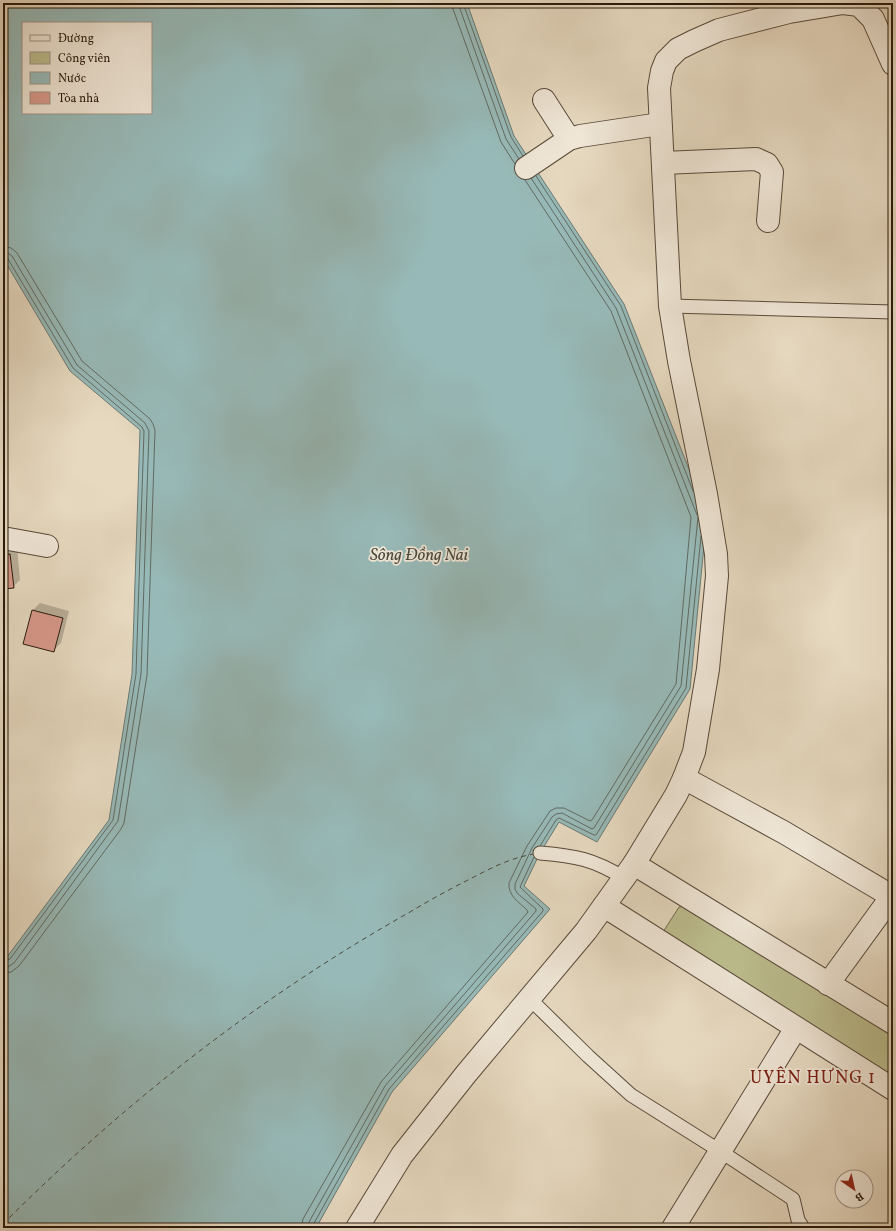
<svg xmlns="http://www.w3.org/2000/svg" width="896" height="1231" font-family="Vollkorn,serif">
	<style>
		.green { fill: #bcbd8e; stroke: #726c4e }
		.water { fill: #97b9b7; stroke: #6b7973; fill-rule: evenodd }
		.shadow { fill: #0003 }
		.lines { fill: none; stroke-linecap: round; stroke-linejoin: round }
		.shore { stroke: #606a62; stroke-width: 1 }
		.ferry { stroke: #4a4a40; stroke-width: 1; stroke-dasharray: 5 4; stroke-linecap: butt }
		.building { fill: #d8998b; stroke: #291a0d }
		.service-casing { stroke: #584a3a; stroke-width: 15 }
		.minor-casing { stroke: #584a3a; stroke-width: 24 }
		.service { stroke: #efe6d6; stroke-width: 13 }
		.minor { stroke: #efe6d6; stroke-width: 22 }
		.labels { text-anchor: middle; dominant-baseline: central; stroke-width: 3.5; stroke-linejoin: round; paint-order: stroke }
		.water-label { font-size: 17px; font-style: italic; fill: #4a4a40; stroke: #efe6d6 }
		.quarter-label { font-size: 18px; letter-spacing: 1px; fill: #7a1f14; stroke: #efe6d6 }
	</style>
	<rect width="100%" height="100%" fill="#e6d9c0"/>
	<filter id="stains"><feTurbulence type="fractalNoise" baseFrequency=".005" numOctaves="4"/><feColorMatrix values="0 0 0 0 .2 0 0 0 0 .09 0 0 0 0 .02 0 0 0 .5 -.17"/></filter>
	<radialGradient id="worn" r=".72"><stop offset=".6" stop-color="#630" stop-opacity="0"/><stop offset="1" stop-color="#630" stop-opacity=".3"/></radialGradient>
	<!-- green -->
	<path class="green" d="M685 906 893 1036V1080L663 932 679 907Z"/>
	<!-- water -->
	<path class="water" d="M3 3H467L514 136 624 304 707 515 690 689 597 842 559 822 540 853 524 886 550 909 392 1092 316 1228H3V959L7 957 109 820 132 674 140 430 70 371 3 258ZM23 23H151V113H23Z"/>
	<!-- shadow -->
	<g class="shadow">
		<path d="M17 547 20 580 13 587 3 588V549Z"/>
		<path d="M3 595H5L3 608Z"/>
		<path d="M40 603 69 611 61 643 54 650 33 610Z"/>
	</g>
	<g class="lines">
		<!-- shore -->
		<g class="shore">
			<path d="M452 3 453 9 501 142 515 164"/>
			<path d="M458 3 506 139 519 159"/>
			<path d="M463 3 511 137 523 156"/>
			<path d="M536 176 621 306 693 491"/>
			<path d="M531 178 616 308 697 515"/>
			<path d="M3 246 11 248 17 253 82 361 150 419 153 424 155 430 147 675 124 823 121 829 19 966 11 972 3 973"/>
			<path d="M3 252 8 253 12 256 77 365 145 423 149 431 141 674 118 821 14 963 8 967H3"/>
			<path d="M3 257 8 259 73 368 142 427 144 431 136 674 113 820 10 959 3 962"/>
			<path d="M540 846 556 820 559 818 594 835H596L686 688 701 536"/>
			<path d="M301 1228 303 1219 381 1082 528 912 527 910C519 902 508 896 509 883L527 846 550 811 556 808H564L590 821 592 820 676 684 691 517 611 311 525 180"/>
			<path d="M307 1228 309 1222 385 1086 536 911V909L517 893 515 889V884L532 848 552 817 556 814 562 813 592 829 594 828 681 686 698 517"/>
			<path d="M312 1228 313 1225 389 1089 543 911V909L520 887 534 857"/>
		</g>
		<!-- ferry -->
		<path class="ferry" d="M3 1224C125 1102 259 997 410 912 430 900 450 889 470 879 491 868 510 858 534 854"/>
	</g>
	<!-- building -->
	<g class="building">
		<path d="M10 554 14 588 3 589V555Z"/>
		<path d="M32 610 63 618 54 652 23 644Z"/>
	</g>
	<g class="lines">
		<!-- service casing -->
		<g class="service-casing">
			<g id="service">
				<path d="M670 306 893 312"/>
				<path d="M540 853C576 856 593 859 624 878"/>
				<path d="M529 998 588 1056 631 1095 720 1151 793 1199 798 1220 803 1228"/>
			</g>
		</g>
		<!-- minor casing -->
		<g class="minor-casing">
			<g id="minor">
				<path d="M544 100 569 139"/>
				<path d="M663 163 756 159 767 164 772 172 768 221"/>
				<path d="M526 168 569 139 580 136 660 124"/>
				<path d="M3 538 47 546"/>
				<path d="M684 778 785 833 893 897"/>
				<path d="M634 864 893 1023"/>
				<path d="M604 906 893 1089"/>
				<path d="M828 984 892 896"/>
				<path d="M357 1228 402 1155 466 1074 586 931 634 864 676 795 684 778 694 752 708 669 717 576 716 554 706 494 679 361 670 306 659 88 662 71 666 61 678 49 694 41 719 30 789 12 843 3 859 5 873 19 893 64"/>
				<path d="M673 1228 796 1028"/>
			</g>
		</g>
		<!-- service -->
		<use href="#service" class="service"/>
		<!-- minor -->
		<use href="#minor" class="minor"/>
	</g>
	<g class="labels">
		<!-- water labels -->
		<g class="water-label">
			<text x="419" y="555">Sông Đồng Nai</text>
		</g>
		<!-- quarter labels -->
		<g class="quarter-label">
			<text x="813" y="1078">UYÊN HƯNG 1</text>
		</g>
	</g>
	<!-- margin -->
	<rect width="896" height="1231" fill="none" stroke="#e6d9c0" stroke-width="16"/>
	<rect x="4" y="4" width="888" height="1223" fill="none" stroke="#291a0d" stroke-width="2"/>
	<rect x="8" y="8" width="880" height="1215" fill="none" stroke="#291a0d"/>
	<!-- legend -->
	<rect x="22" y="22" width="130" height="92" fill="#efe6d6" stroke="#a09486"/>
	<rect x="30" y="35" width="20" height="6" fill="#efe6d6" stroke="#a09486"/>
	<text x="58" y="42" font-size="12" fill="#291a0d">Đường</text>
	<rect x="30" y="52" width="20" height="12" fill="#bcbd8e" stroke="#a09486"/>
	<text x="58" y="62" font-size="12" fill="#291a0d">Công viên</text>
	<rect x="30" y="72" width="20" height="12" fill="#97b9b7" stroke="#a09486"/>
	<text x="58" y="82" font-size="12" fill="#291a0d">Nước</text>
	<rect x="30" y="92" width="20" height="12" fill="#d8998b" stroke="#a09486"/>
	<text x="58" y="102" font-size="12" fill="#291a0d">Tòa nhà</text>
	<!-- north arrow -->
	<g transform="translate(854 1189) rotate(146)"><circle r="19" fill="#efe6d6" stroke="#a09486"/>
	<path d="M0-3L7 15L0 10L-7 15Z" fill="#8f2418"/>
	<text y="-6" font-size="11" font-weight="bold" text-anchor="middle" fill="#291a0d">B</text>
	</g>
	<rect width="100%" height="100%" filter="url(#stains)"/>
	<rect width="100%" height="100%" fill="url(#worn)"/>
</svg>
